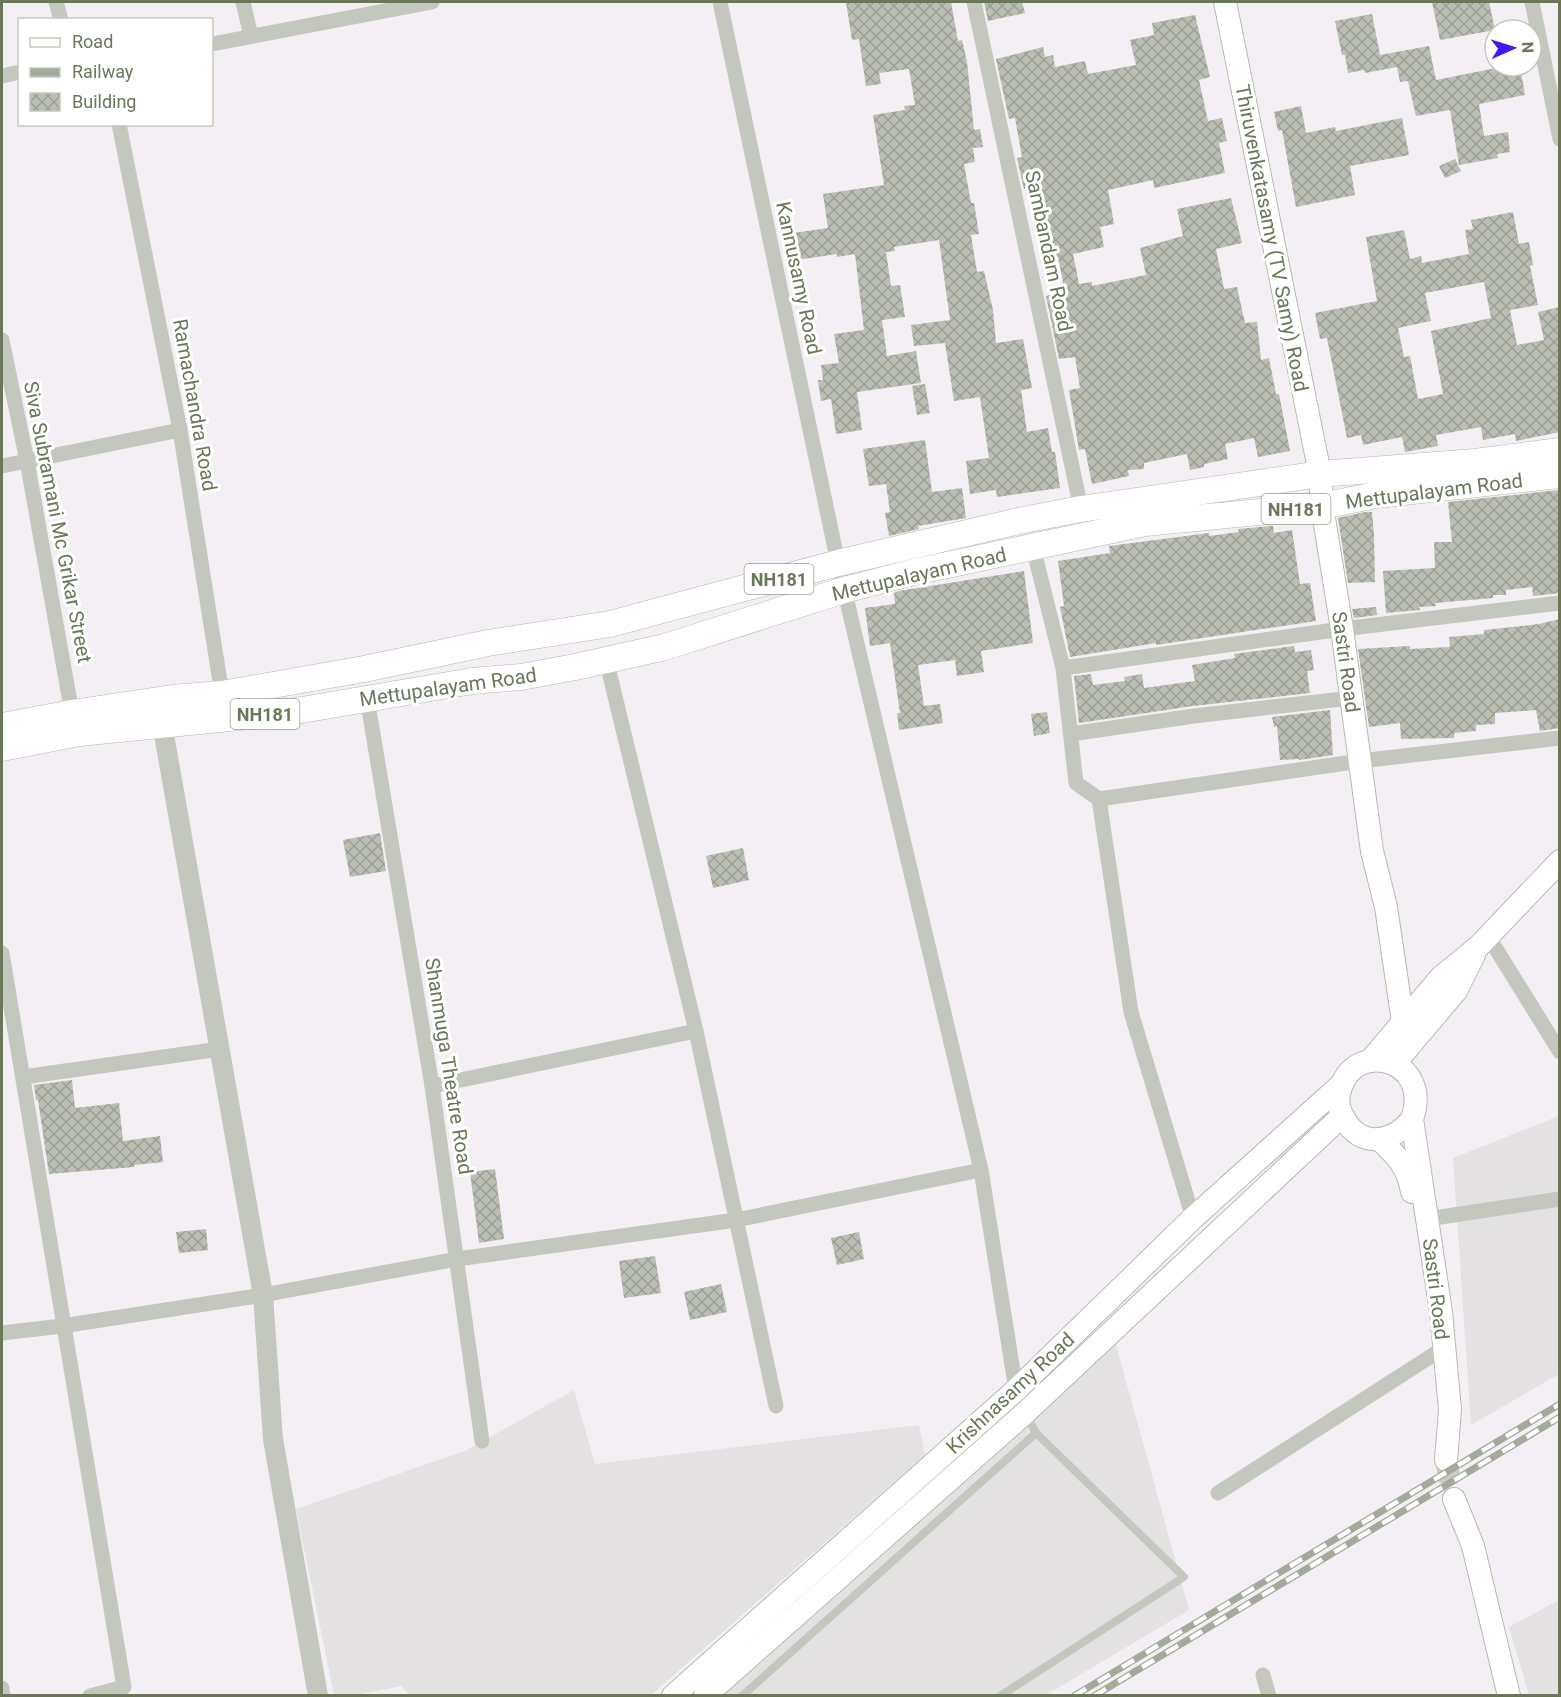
<svg xmlns="http://www.w3.org/2000/svg" width="1561" height="1697" font-family="Roboto,sans-serif">
	<style>
		.built { fill: #e3e1e2 }
		.building { fill: url(#building-cross-hatch); fill-rule: evenodd }
		.lines { fill: none; stroke-linecap: round; stroke-linejoin: round }
		.secondary-tunnel { stroke: #cbcbc6; stroke-width: 22; stroke-dasharray: 22 11; stroke-linecap: butt }
		.secondary-casing { stroke: #b5baae; stroke-width: 24 }
		.trunk-casing { stroke: #b2b6ad; stroke-width: 27 }
		.service { stroke: #c3c7be; stroke-width: 8 }
		.minor { stroke: #c3c7be; stroke-width: 15 }
		.tertiary { stroke: #c3c7be; stroke-width: 20 }
		.secondary { stroke: #fff; stroke-width: 22 }
		.trunk { stroke: #fff; stroke-width: 26 }
		.rail-casing { stroke: #a3a99b; stroke-width: 7 }
		.rail { stroke: #fff; stroke-width: 4.5; stroke-dasharray: 14; stroke-linecap: butt }
		.labels { text-anchor: middle; dominant-baseline: central; stroke-width: 6; stroke-linejoin: round; paint-order: stroke }
		.shield { fill: #fff; stroke: #97a08b; stroke-width: 1.5 }
		.shield-label { font-size: 18px; font-weight: bold; fill: #6a7859 }
		.street-label { font-size: 20px; fill: #6a7859; stroke: #fff }
	</style>
	<defs>
		<pattern id="building-cross-hatch" width="8" height="8" patternUnits="userSpaceOnUse" patternTransform="scale(1.5)"><rect width="8" height="8" fill="#babeb3"/><path d="M0 0l8 8M0 8l8-8" fill="none" stroke="#9b9f95"/></pattern>
	</defs>
	<rect width="100%" height="100%" fill="#f4eff4"/>
	<!-- built -->
	<g class="built">
		<path d="M1559 1116V1374L1471 1425 1453 1158Z"/>
		<path d="M1115 1341 1189 1610 1046 1695 717 1696Z"/>
		<path d="M574 1390 595 1464 919 1425 925 1455 651 1695 411 1696 401 1686 357 1695H334L296 1509 465 1451Z"/>
		<path d="M1559 1600V1695H1529L1509 1627Z"/>
	</g>
	<!-- building -->
	<g class="building">
		<path d="M846 2H951L958 41 962 40 967 62 974 130 980 129 983 147 973 148 975 162 964 164 971 203H974L979 234 971 235 977 272 984 271 993 310 996 343 1023 339 1032 388 1021 390 1027 432 1048 428 1052 452H1055L1060 488 997 497 996 490 970 494 966 461 989 458 980 397 954 401 945 343 914 346 911 325 950 320 939 240 894 247 895 251 886 252 891 286 900 285 905 317 882 320 887 356 916 351 921 383 857 392 862 430 836 434 831 399 821 401 818 380H823L821 365 839 363 834 334 864 330 855 254 837 257V254L797 260 793 233 828 228 823 194 884 185 873 115 905 110 904 106 915 105 909 69 879 73 881 84 866 86 859 39 852 40Z"/>
		<path d="M984 2H1022L1025 13 988 21Z"/>
		<path d="M1432 2H1489L1495 30 1440 40Z"/>
		<path d="M1372 14 1380 55 1429 46 1436 80 1506 66H1520L1525 95 1479 104 1484 136 1508 132 1510 152 1497 154 1498 158 1459 165 1450 110 1416 116 1408 81 1400 82 1397 67 1365 73 1364 70 1348 73 1345 55H1342L1335 21Z"/>
		<path d="M1195 15 1210 77 1199 80 1208 121 1222 118 1227 141 1219 143 1225 173 1154 188 1153 180 1108 190 1114 224 1100 227 1104 247 1073 254 1079 284 1092 282V286L1146 275 1140 248 1183 236 1177 209 1231 198 1242 243 1216 249 1224 289 1237 287 1245 323 1257 322 1261 360 1269 358 1276 394H1279L1290 451 1258 457 1254 438 1225 444 1228 459 1204 464V467L1190 470 1187 454 1144 463V469L1128 470 1129 476 1092 484 1085 449 1079 450 1069 390 1080 388 1075 357 1059 359 1046 296 1057 293 1056 289 1064 287 1058 257 1054 258 1050 237 1042 239 1032 188 1024 189 1017 158 1022 157 1015 118 1009 119 996 59 1043 47 1045 57 1053 55 1055 67 1085 61 1088 74 1136 65 1130 40 1154 35 1152 23Z"/>
		<path d="M1301 106 1306 133 1335 127 1336 131 1402 118 1409 155 1350 166 1355 195 1296 207 1282 130 1278 131 1274 112Z"/>
		<path d="M1455 159 1461 171 1445 178 1439 166Z"/>
		<path d="M1513 212 1519 244 1529 242 1533 265 1530 266 1538 305 1510 310 1517 345 1544 340 1538 312 1560 307V432L1516 441 1515 434 1483 440 1481 427 1436 435 1438 446 1405 452 1402 437 1363 445 1361 435 1347 438 1327 338 1320 339 1315 313 1377 301 1366 237 1404 230 1410 259 1421 256 1422 263 1469 254 1465 230 1473 229 1471 220ZM1484 282 1491 318 1431 331 1443 394 1418 399 1410 356 1404 357 1398 328 1431 321 1425 293Z"/>
		<path d="M925 384 930 413 917 415 912 386Z"/>
		<path d="M925 440 932 492 962 488 966 518 918 526 919 529 889 536 885 513 890 512 886 484 869 486 863 449Z"/>
		<path d="M1560 490V593L1533 596 1532 587 1506 590V595H1493V598L1435 603 1436 606 1419 607 1420 610 1386 613 1383 571 1435 568 1434 542H1452L1448 502Z"/>
		<path d="M1365 512H1372L1374 535 1375 582 1348 583 1338 518Z"/>
		<path d="M1273 526 1274 533 1292 530 1300 584 1310 583 1316 621 1156 645V643L1070 657 1060 607 1064 606 1058 561 1110 553 1109 546 1209 533V536L1239 532 1238 529Z"/>
		<path d="M1024 571 1033 643 981 651 984 672 957 676 955 660 918 665 924 706 940 704 943 723 899 730 897 713H900L890 643 870 646 865 608 895 604 894 593 899 591Z"/>
		<path d="M1376 607 1377 615 1354 618 1352 609Z"/>
		<path d="M1560 619V728L1540 731 1536 710 1495 713V724L1476 725V731L1454 733V738L1401 739 1400 723 1369 727 1358 649 1410 646V649L1450 647 1449 637 1484 634V630L1539 624Z"/>
		<path d="M1294 646 1295 652 1311 650 1314 670 1307 671 1310 693 1193 706 1079 723 1074 676 1091 674 1093 685 1125 681 1124 677 1142 674 1144 688 1195 681 1192 665 1235 658 1234 654Z"/>
		<path d="M1330 710 1333 755 1299 760V759L1280 760 1277 726 1274 727 1272 717Z"/>
		<path d="M1047 712 1050 733 1034 736 1031 714Z"/>
		<path d="M380 833 386 871 350 877 343 840Z"/>
		<path d="M743 848 749 880 713 888 706 856Z"/>
		<path d="M72 1080 75 1108 119 1103 123 1141 160 1136 163 1162 134 1165V1167L49 1174 38 1100H36L34 1085Z"/>
		<path d="M495 1169 504 1239 479 1243 470 1172Z"/>
		<path d="M206 1229 208 1250 179 1253 176 1232Z"/>
		<path d="M859 1232 864 1259 837 1265 831 1238Z"/>
		<path d="M655 1256 661 1293 624 1298 619 1261Z"/>
		<path d="M721 1284 727 1312 690 1320 684 1292Z"/>
	</g>
	<g class="lines">
		<!-- secondary-tunnel -->
		<path class="secondary-tunnel" d="M1446 1460 1454 1499"/>
		<!-- secondary casing -->
		<g class="secondary-casing">
			<g id="secondary">
				<path d="M1225 2 1320 474 1322 506 1342 629 1372 851 1386 907 1407 1049"/>
				<path d="M1401 1056 1456 991 1474 955"/>
				<path d="M1370 1061 1441 977 1479 946 1560 861"/>
				<path d="M1412 1119C1393 1143 1360 1149 1344 1118 1338 1109 1337 1097 1341 1087 1357 1039 1433 1060 1412 1119L1441 1312 1450 1410 1446 1460"/>
				<path d="M1379 1139C1397 1156 1408 1167 1412 1192"/>
				<path d="M1454 1499 1473 1546 1509 1696"/>
				<path d="M673 1696 1016 1390 1193 1218 1342 1084"/>
				<path d="M705 1696 1025 1413 1342 1116"/>
			</g>
		</g>
		<!-- trunk casing -->
		<g class="trunk-casing">
			<g id="trunk">
				<path d="M2 726 72 713 172 698 222 694 364 669 488 643 610 624 838 563 1023 520 1081 509 1320 474 1475 462 1560 451"/>
				<path d="M2 748 79 733 290 712 472 681 521 677 575 667 665 647 844 590 914 572 1145 523 1322 506 1376 495 1560 475"/>
			</g>
		</g>
		<!-- service -->
		<g class="service">
			<path d="M742 1696 1036 1433"/>
			<path d="M1000 1696 1184 1577 1036 1433 1026 1415"/>
		</g>
		<!-- minor -->
		<g class="minor">
			<path d="M56 2 61 20"/>
			<path d="M243 2 251 36"/>
			<path d="M720 2 838 563 981 1170 1016 1390"/>
			<path d="M974 2 1081 509"/>
			<path d="M1532 2 1560 139"/>
			<path d="M212 44 432 2"/>
			<path d="M2 76 20 72"/>
			<path d="M119 124 180 430 222 694"/>
			<path d="M2 340 27 461 72 713"/>
			<path d="M2 466 180 430"/>
			<path d="M1033 547 1063 668 1076 783 1099 799 1131 1012 1193 1218"/>
			<path d="M606 659 696 1031 776 1406"/>
			<path d="M1063 668 1342 629 1560 603"/>
			<path d="M367 698 432 1086 482 1441"/>
			<path d="M1071 734 1194 716 1351 698"/>
			<path d="M1099 799 1360 761 1560 738"/>
			<path d="M1488 936 1560 1052"/>
			<path d="M2 953 124 1687 90 1696"/>
			<path d="M23 1077 220 1049"/>
			<path d="M432 1086 696 1031"/>
			<path d="M1427 1219 1560 1199"/>
			<path d="M2 1333 62 1326 263 1295 457 1259 736 1220 981 1170"/>
			<path d="M1218 1493 1436 1353"/>
			<path d="M1263 1675 1269 1696"/>
			<path d="M2 1688 3 1696"/>
		</g>
		<!-- tertiary -->
		<path class="tertiary" d="M160 712 263 1295 273 1439 318 1696"/>
		<!-- secondary -->
		<use href="#secondary" class="secondary"/>
		<!-- trunk -->
		<use href="#trunk" class="trunk"/>
		<!-- rail casing -->
		<g class="rail-casing">
			<g id="rail">
				<path d="M1074 1696 1560 1404"/>
				<path d="M1094 1696 1560 1417"/>
			</g>
		</g>
		<!-- rail -->
		<use href="#rail" class="rail"/>
	</g>
	<g class="labels">
		<!-- shield labels -->
		<g class="shield">
			<rect x="1261.5" y="494" width="69" height="30" rx="4.5"/>
			<rect x="744.5" y="564" width="69" height="30" rx="4.5"/>
			<rect x="230.5" y="699" width="69" height="30" rx="4.5"/>
		</g>
		<g class="shield-label">
			<text x="1296" y="509">NH181</text>
			<text x="779" y="579">NH181</text>
			<text x="265" y="714">NH181</text>
		</g>
		<!-- street labels -->
		<g class="street-label">
			<text transform="translate(1272 238) rotate(79)">Thiruvenkatasamy (TV Samy) Road</text>
			<text transform="translate(1049 251) rotate(78)">Sambandam Road</text>
			<text transform="translate(799 278) rotate(78)">Kannusamy Road</text>
			<text transform="translate(195 405) rotate(80)">Ramachandra Road</text>
			<text transform="translate(1434 491) rotate(-7)">Mettupalayam Road</text>
			<text transform="translate(58 522) rotate(79)">Siva Subramani Mc Grikar Street</text>
			<text transform="translate(919 574) rotate(-13)">Mettupalayam Road</text>
			<text transform="translate(1346 662) rotate(82)">Sastri Road</text>
			<text transform="translate(448 687) rotate(-8)">Mettupalayam Road</text>
			<text transform="translate(449 1066) rotate(81)">Shanmuga Theatre Road</text>
			<text transform="translate(1436 1289) rotate(83)">Sastri Road</text>
			<text transform="translate(1010 1393) rotate(-43)">Krishnasamy Road</text>
		</g>
	</g>
	<!-- border -->
	<rect width="1561" height="1697" fill="none" stroke="#6a7859" stroke-width="6"/>
	<!-- legend -->
	<rect x="18" y="18" width="195" height="108" fill="#ffffff" stroke="#c3c9bd" stroke-width="1.5"/>
	<rect x="30" y="38" width="30" height="9" fill="#ffffff" stroke="#c3c9bd" stroke-width="1.5"/>
	<text x="72" y="48" font-size="18" fill="#6a7859">Road</text>
	<rect x="30" y="68" width="30" height="9" fill="#a3a99b" stroke="#c3c9bd" stroke-width="1.5"/>
	<text x="72" y="78" font-size="18" fill="#6a7859">Railway</text>
	<rect x="30" y="93" width="30" height="18" fill="url(#building-cross-hatch)" stroke="#c3c9bd" stroke-width="1.5"/>
	<text x="72" y="108" font-size="18" fill="#6a7859">Building</text>
	<!-- north arrow -->
	<g transform="translate(1513 48) rotate(87)"><circle r="28" fill="#ffffff" stroke="#c3c9bd" stroke-width="1.5"/>
	<path d="M0-4.5L10 22L0 15L-10 22Z" fill="#4417ed"/>
	<text y="-9" font-size="16" font-weight="bold" text-anchor="middle" fill="#6a7859">N</text>
	</g>
</svg>
